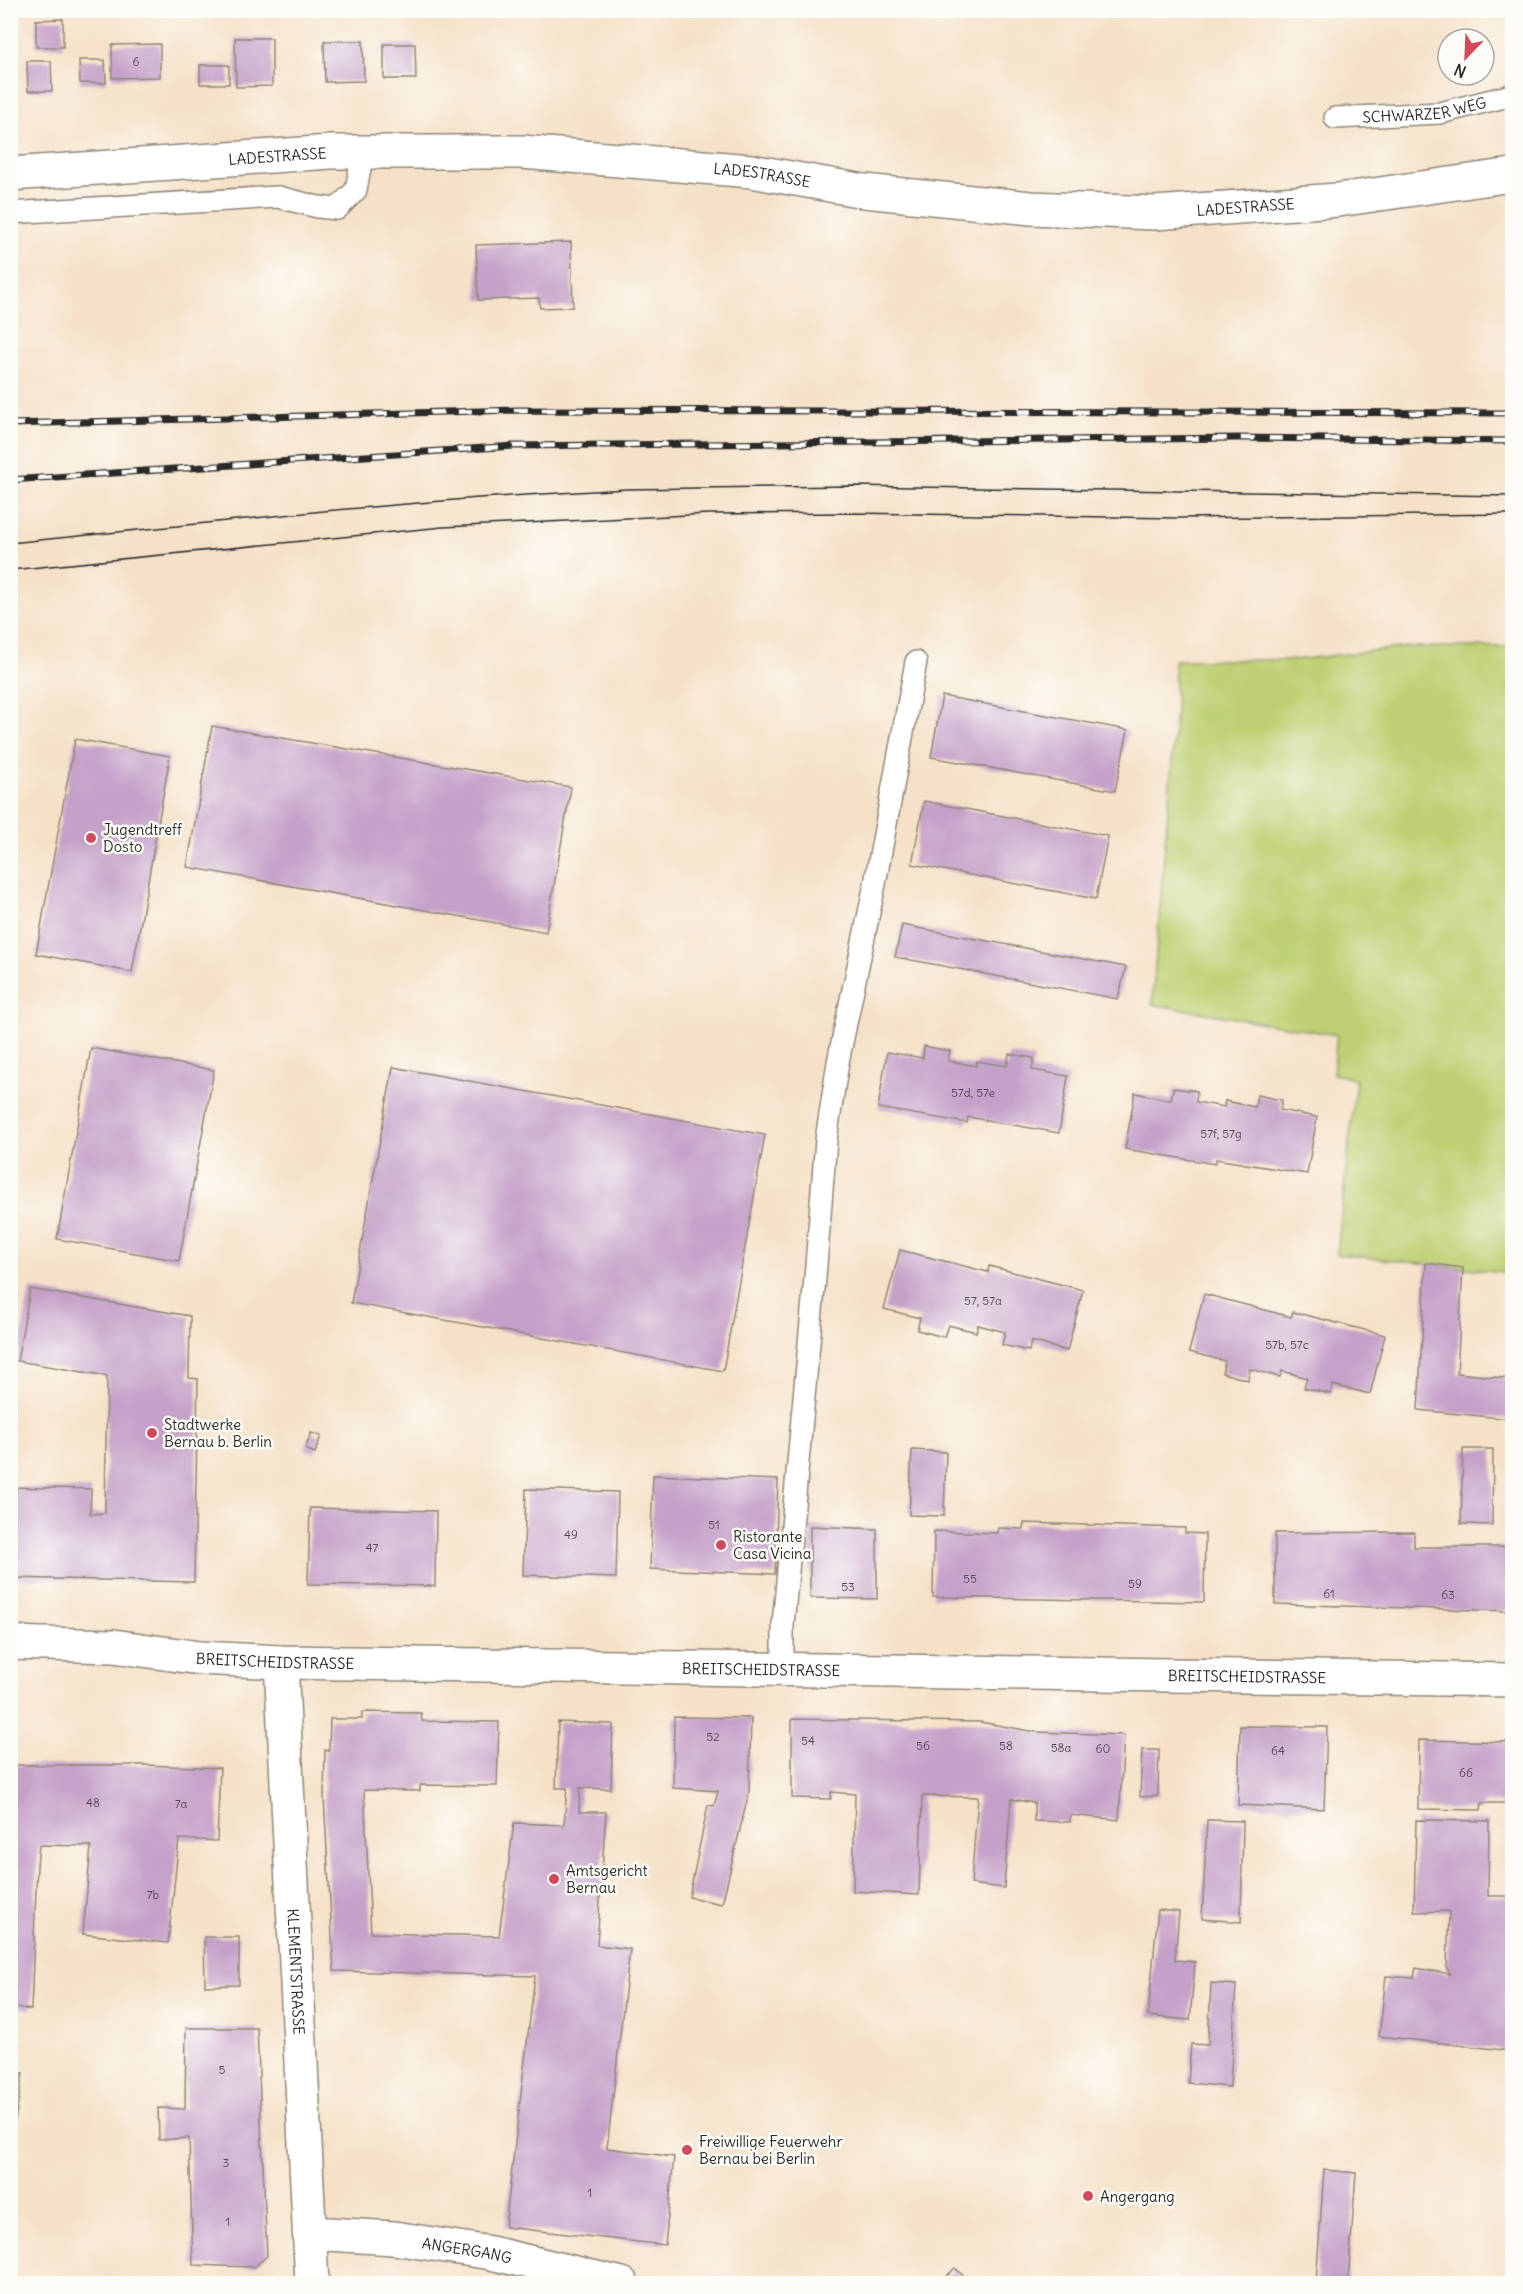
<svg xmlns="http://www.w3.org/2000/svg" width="1523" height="2294" font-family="Delius,sans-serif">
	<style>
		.green { fill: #bed073; stroke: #747e4f; stroke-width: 1.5 }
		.building { fill: #c5a1c9 }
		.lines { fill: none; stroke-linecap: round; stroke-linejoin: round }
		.service-casing { stroke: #908679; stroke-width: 24 }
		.minor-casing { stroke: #908679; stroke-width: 36 }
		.tertiary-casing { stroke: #908679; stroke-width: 36 }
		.service { stroke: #fff; stroke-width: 21 }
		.minor { stroke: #fff; stroke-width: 33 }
		.tertiary { stroke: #fff; stroke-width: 33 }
		.tram { stroke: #2b2b2b; stroke-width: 1.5 }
		.rail-casing { stroke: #2b2b2b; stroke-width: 7 }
		.rail { stroke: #fdfcf7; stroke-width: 4.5; stroke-dasharray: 14; stroke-linecap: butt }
		.poi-dot { fill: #d1495b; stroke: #fdfcf7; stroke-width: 2 }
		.labels { text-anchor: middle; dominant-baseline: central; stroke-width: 5; stroke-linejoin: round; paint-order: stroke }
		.number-label { font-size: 12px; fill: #524852 }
		.street-label { font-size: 15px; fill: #2b2b2b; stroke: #fdfcf7 }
		.poi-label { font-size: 15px; fill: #2b2b2b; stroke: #fdfcf7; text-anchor: start }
	</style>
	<rect width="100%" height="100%" fill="#fdfcf7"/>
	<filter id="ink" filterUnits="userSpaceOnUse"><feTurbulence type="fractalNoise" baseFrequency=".0167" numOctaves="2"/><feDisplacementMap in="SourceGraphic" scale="12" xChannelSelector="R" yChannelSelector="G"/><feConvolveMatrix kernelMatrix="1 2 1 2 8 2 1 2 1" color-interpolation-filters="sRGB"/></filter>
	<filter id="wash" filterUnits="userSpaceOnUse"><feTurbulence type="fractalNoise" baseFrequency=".008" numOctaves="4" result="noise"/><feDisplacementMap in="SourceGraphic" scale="24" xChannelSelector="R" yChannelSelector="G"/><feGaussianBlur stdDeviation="1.35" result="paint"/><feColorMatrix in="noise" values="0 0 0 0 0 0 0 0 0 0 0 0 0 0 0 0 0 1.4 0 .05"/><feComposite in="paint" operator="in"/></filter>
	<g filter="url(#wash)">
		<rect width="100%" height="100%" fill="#f5e1c7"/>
		<!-- green -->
		<path class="green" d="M1407 647H1512V1273L1337 1254 1356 1079 1333 1074 1337 1035 1152 1004 1176 710 1174 660H1295Z"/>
		<g id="blocks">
			<!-- building -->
			<g class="building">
				<path d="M63 19V47H36V20Z"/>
				<path d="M235 38H272V86L236 87Z"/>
				<path d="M324 41H363L364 81 325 82Z"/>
				<path d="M160 44V77L112 78V45Z"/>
				<path d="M384 44H415L416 79H384Z"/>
				<path d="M79 60H105L106 83H80Z"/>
				<path d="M27 61H51L52 91H28Z"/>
				<rect x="200" y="65" width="29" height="19"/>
				<path d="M571 242 573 307 540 308 539 298 478 300 476 245Z"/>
				<path d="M942 696 1128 730 1115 791 931 757Z"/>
				<path d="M212 726 571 787 546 932 187 867Z"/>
				<path d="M75 739 170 756 132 972 36 954Z"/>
				<path d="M924 801 1108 836 1096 899 912 864Z"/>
				<path d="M902 925 1126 967 1118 999 895 957Z"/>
				<path d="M924 1046 950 1051 948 1061 976 1066 977 1061 1007 1066 1009 1054 1034 1058 1032 1070 1068 1076 1059 1133 968 1117 967 1123 878 1108 887 1052 923 1058Z"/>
				<path d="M91 1048 214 1070 179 1261 57 1239Z"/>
				<path d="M393 1067 765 1135 723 1371 351 1303Z"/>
				<path d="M1173 1088 1197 1091 1196 1102 1224 1107 1225 1101 1255 1107 1257 1095 1282 1100 1280 1110 1317 1117 1307 1174 1216 1159 1215 1164 1125 1149 1135 1093 1171 1100Z"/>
				<path d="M900 1250 988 1272 989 1266 1083 1290 1067 1351 1031 1341 1029 1351 1002 1345 1005 1332 978 1325 976 1332 948 1325 944 1337 917 1330 920 1318 884 1309Z"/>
				<path d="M1426 1263 1463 1268 1457 1373 1512 1379V1419L1418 1410Z"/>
				<path d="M30 1289 190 1316 189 1378 198 1379 194 1582 10 1578V1487L91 1489 90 1514 105 1513 107 1376 17 1361Z"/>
				<path d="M1204 1294 1291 1317 1293 1312 1385 1335 1370 1394 1333 1385 1331 1394 1304 1388 1307 1378 1282 1371 1280 1377 1250 1369 1248 1380 1222 1373 1225 1361 1189 1352Z"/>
				<path d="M311 1433 321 1436 315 1453 305 1449Z"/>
				<path d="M1463 1449H1493L1492 1525 1461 1524Z"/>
				<path d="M912 1450 946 1452 944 1516 909 1515Z"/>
				<path d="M653 1475 778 1480 775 1574 650 1569Z"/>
				<path d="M526 1489 618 1492 616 1578 523 1575Z"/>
				<path d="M310 1508 436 1511 435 1586 308 1584Z"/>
				<path d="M1024 1523 1185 1528V1533L1205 1534 1204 1602 933 1597 934 1531 997 1533 998 1528 1023 1529Z"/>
				<path d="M810 1526 877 1529V1599L810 1598Z"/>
				<path d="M1414 1532V1547H1512V1611L1275 1604V1533Z"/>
				<path d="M362 1712 421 1713 422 1721 499 1722 497 1786 420 1785V1791L364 1790 371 1933 499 1936 514 1823 564 1825 567 1788H556L558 1722 613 1724 611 1789 580 1788 579 1812H606L597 1945 630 1949 607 2148 674 2157 665 2245 505 2227 535 1976 334 1971 324 1798 325 1750 329 1751 330 1719H362Z"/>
				<path d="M674 1717 751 1718 749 1792 722 1904 689 1897 708 1805 714 1806 718 1791 673 1788Z"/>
				<path d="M792 1719 980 1722 1036 1732 1124 1735 1119 1820 1070 1815V1822L1034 1821V1803L1011 1799 1004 1888 971 1884 978 1797 922 1796 919 1895 853 1891 855 1794 831 1792V1799L792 1798Z"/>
				<path d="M1240 1726 1327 1727 1324 1809 1238 1805Z"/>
				<path d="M1419 1740 1512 1742V1803H1482L1481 1810 1418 1809Z"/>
				<path d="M1142 1750H1159L1158 1796 1140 1797Z"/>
				<path d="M10 1765H144L220 1768 217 1841 179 1839 168 1943 83 1934 91 1846 39 1845 37 1866 31 2010 10 2006Z"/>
				<path d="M1207 1820 1243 1821 1241 1922 1202 1919Z"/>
				<path d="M1416 1820 1489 1821 1488 1896H1512V2051L1379 2036 1386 1976 1414 1978 1416 1968 1450 1974 1447 1968 1449 1911 1414 1912Z"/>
				<path d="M1158 1910 1179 1912 1175 1960 1195 1962 1190 2020 1148 2016Z"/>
				<path d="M204 1937H239V1985L205 1986Z"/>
				<path d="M1211 1983 1236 1985 1230 2087 1188 2083 1191 2044 1208 2045Z"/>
				<path d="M186 2028H257L267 2256 254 2267 193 2265 189 2138 159 2140 158 2108 185 2109Z"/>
				<path d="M10 2071 23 2073 12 2140H10Z"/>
				<path d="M1324 2170 1356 2173 1348 2283H1316Z"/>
				<path d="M955 2268 971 2283H939Z"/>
			</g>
		</g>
	</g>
	<g filter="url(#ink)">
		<use href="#blocks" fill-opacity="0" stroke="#908679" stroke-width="1.5"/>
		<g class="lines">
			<!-- service casing -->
			<g class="service-casing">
				<g id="service">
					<path id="s1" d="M1335 118 1440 113 1512 95"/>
					<path d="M10 213 278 197 318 207 337 209 356 190 363 152"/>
					<path d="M783 1668V1625L815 1278 826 1140 838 1062 874 889 916 662"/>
				</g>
			</g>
			<!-- minor casing -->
			<g class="minor-casing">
				<g id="minor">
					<path id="s2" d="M10 1643 113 1646 200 1658 281 1662 1512 1680"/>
					<path id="s3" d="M281 1662 312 2284"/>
					<path id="s4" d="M310 2233 394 2238 491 2253 622 2284"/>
				</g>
			</g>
			<!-- tertiary casing -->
			<g class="tertiary-casing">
				<g id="tertiary">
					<path id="s5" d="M10 174 331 152H522L751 171 864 191 1031 208 1154 213 1338 200 1512 175"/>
				</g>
			</g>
			<!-- service -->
			<use href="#service" class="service"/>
			<!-- minor -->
			<use href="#minor" class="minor"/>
			<!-- tertiary -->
			<use href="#tertiary" class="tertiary"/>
			<!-- tram -->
			<g class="tram">
				<path d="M10 543 324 511 478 498 627 489 851 486 1512 496"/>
				<path d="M10 570 443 527 709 514 851 513 1178 518 1512 514"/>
			</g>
			<!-- rail casing -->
			<g class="rail-casing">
				<g id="rail">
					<path d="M10 424 517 410 1512 413"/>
					<path d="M10 480 514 446 1239 438 1512 441"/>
				</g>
			</g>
			<!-- rail -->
			<use href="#rail" class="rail"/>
		</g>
	</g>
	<!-- markers -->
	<g class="poi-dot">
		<circle cx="91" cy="838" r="6"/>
		<circle cx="152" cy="1433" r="6"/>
		<circle cx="721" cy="1545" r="6"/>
		<circle cx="554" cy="1879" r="6"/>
		<circle cx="687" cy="2150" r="6"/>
		<circle cx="1088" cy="2196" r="6"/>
	</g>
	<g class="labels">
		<!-- number labels -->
		<g class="number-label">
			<text x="136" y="61">6</text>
			<text x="973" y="1092">57d, 57e</text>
			<text x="1221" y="1133">57f, 57g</text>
			<text x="983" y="1300">57, 57a</text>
			<text x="1287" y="1344">57b, 57c</text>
			<text x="714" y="1524">51</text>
			<text x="571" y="1534">49</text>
			<text x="372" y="1547">47</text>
			<text x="970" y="1578">55</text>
			<text x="1135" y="1583">59</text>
			<text x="848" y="1586">53</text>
			<text x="1329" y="1593">61</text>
			<text x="1448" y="1594">63</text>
			<text x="713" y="1736">52</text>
			<text x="808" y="1740">54</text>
			<text x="923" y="1745">56</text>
			<text x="1006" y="1745">58</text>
			<text x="1061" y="1747">58a</text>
			<text x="1103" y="1748">60</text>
			<text x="1278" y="1750">64</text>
			<text x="1466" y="1772">66</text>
			<text x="93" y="1802">48</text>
			<text x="181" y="1803">7a</text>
			<text x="153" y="1894">7b</text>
			<text x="222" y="2069">5</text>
			<text x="226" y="2162">3</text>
			<text x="590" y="2192">1</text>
			<text x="228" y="2221">1</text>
		</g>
		<!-- street labels -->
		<g class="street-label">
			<text stroke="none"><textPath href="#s1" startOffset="90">SCHWARZER WEG</textPath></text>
			<text stroke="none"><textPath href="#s5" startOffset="268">LADESTRASSE</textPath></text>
			<text stroke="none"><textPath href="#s5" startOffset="754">LADESTRASSE</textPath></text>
			<text stroke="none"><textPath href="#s5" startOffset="1240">LADESTRASSE</textPath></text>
			<text stroke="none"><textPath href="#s2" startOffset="266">BREITSCHEIDSTRASSE</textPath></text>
			<text stroke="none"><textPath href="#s2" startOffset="752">BREITSCHEIDSTRASSE</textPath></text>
			<text stroke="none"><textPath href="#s2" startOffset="1238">BREITSCHEIDSTRASSE</textPath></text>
			<text stroke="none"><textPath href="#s3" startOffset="310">KLEMENTSTRASSE</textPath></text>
			<text stroke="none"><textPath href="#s4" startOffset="158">ANGERGANG</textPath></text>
		</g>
		<!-- poi labels -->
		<g class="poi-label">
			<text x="103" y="829">Jugendtreff<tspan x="103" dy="17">Dosto</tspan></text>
			<text x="164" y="1424">Stadtwerke<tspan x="164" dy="17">Bernau b. Berlin</tspan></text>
			<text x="733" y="1536">Ristorante<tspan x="733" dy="17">Casa Vicina</tspan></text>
			<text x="566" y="1870">Amtsgericht<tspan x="566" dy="17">Bernau</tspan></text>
			<text x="699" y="2141">Freiwillige Feuerwehr<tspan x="699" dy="17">Bernau bei Berlin</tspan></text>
			<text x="1100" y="2196">Angergang</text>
		</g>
	</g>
	<!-- margin -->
	<rect width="1523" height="2294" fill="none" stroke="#fdfcf7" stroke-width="36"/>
	<!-- north arrow -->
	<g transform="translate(1466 57) rotate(203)"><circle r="28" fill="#fdfcf7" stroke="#a9a8a5" stroke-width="1.5"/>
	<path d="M0-4.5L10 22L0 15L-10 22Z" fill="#d1495b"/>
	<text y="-9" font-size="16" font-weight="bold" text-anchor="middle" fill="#2b2b2b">N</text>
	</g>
</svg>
